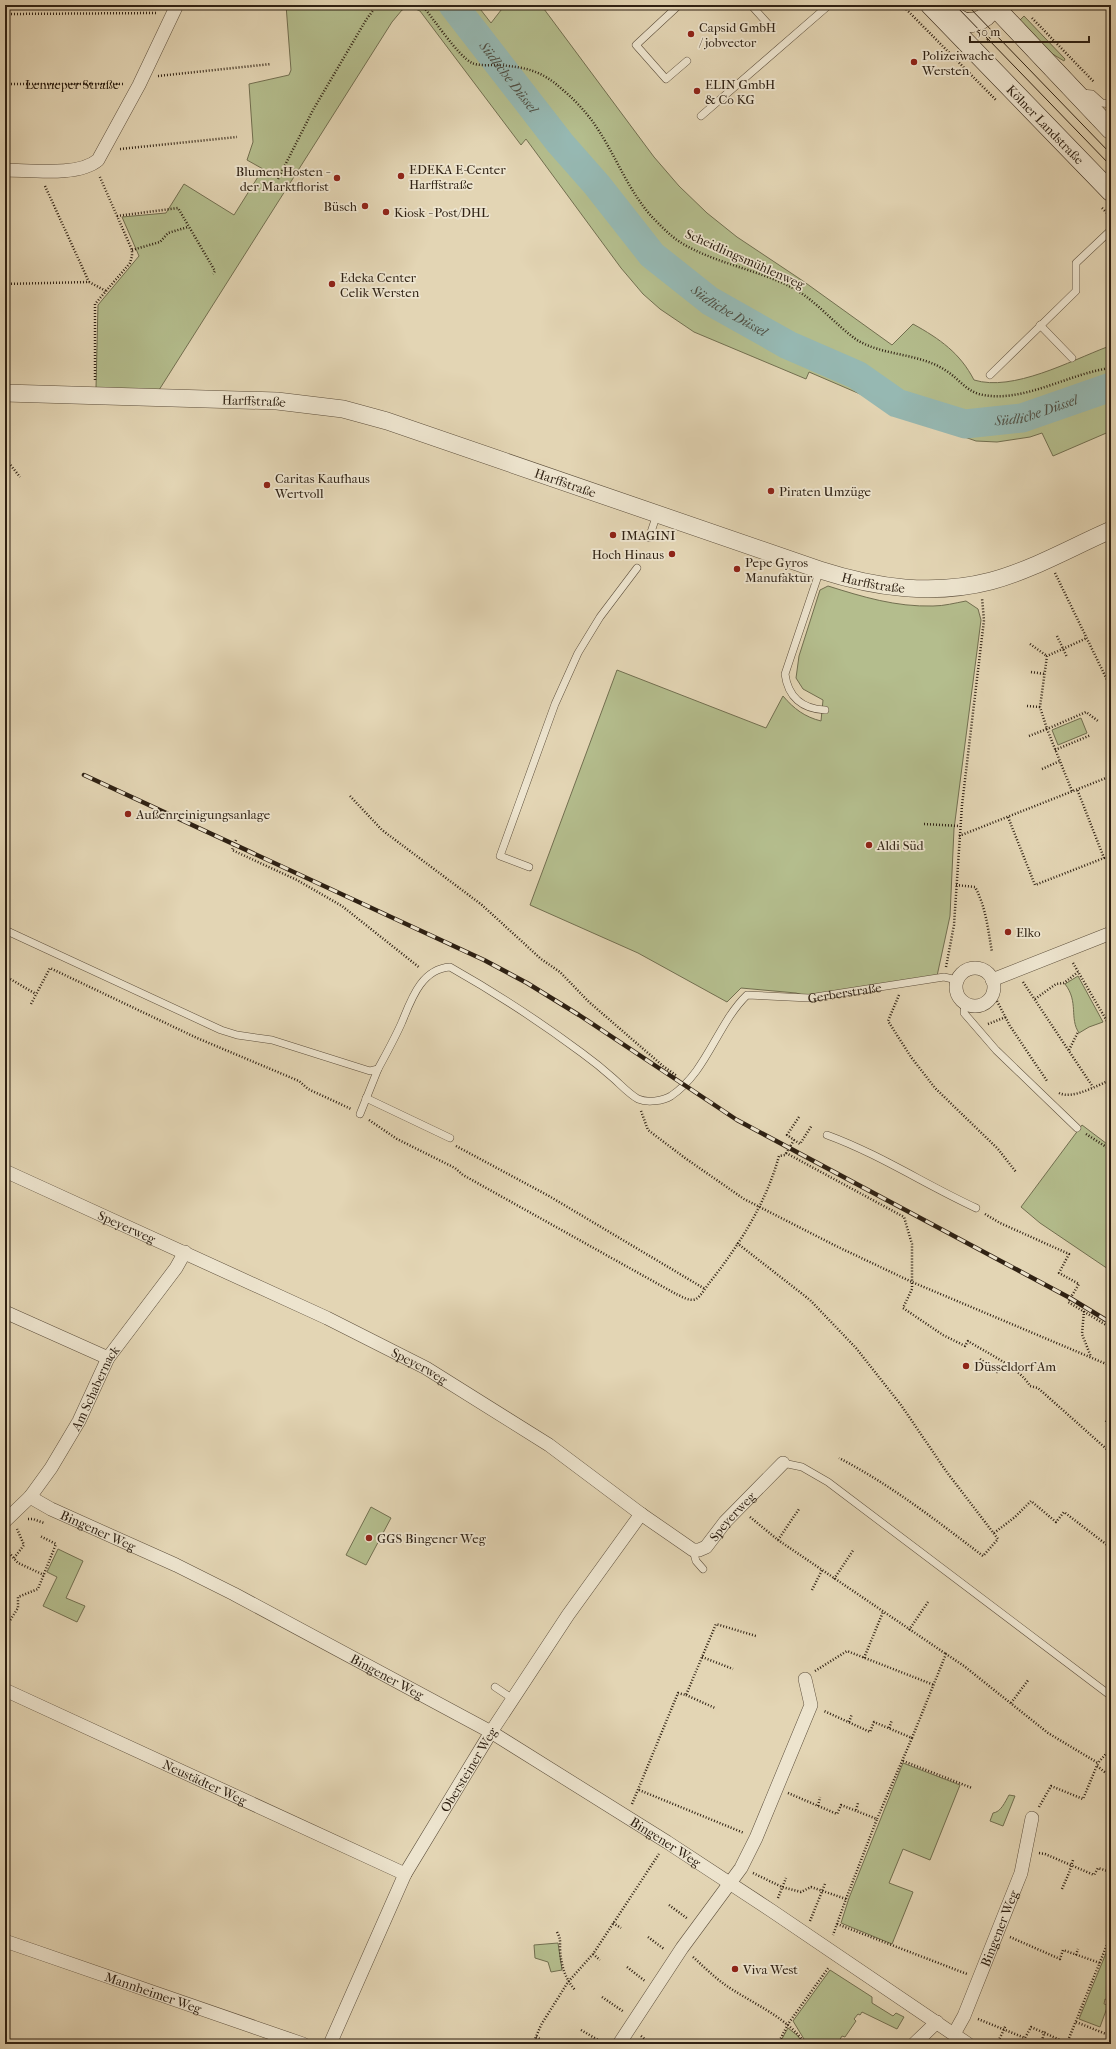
<svg xmlns="http://www.w3.org/2000/svg" width="1116" height="2049" font-family="'IM FELL French Canon',serif">
	<style>
		.green { fill: #b4bd8d; stroke: #726f50 }
		.lines { fill: none; stroke-linecap: round; stroke-linejoin: round }
		.river { stroke: #96b8b2; stroke-width: 29 }
		.service-casing { stroke: #5c4e3b; stroke-width: 8 }
		.minor-casing { stroke: #5c4e3b; stroke-width: 14 }
		.tertiary-casing { stroke: #5c4e3b; stroke-width: 18 }
		.secondary-casing { stroke: #2f2113; stroke-width: 20 }
		.path { stroke: #2f2113; stroke-width: 2.5; stroke-dasharray: 1 2; stroke-linecap: butt }
		.service { stroke: #ede4ce; stroke-width: 7 }
		.minor { stroke: #ede4ce; stroke-width: 13 }
		.tertiary { stroke: #ede4ce; stroke-width: 17 }
		.secondary { stroke: #ede4ce; stroke-width: 19 }
		.tram { stroke: #2f2113; stroke-width: 1 }
		.rail-casing { stroke: #2f2113; stroke-width: 4.5 }
		.rail { stroke: #ede4ce; stroke-width: 3; stroke-dasharray: 9; stroke-linecap: butt }
		.poi-dot { fill: #8f2418; stroke: #ede4ce; stroke-width: 1.5 }
		.labels { text-anchor: middle; dominant-baseline: central; stroke-width: 3.5; stroke-linejoin: round; paint-order: stroke }
		.poi-label { font-size: 13px; fill: #2f2113; stroke: #ede4ce; text-anchor: start }
		.street-label { font-size: 13px; fill: #2f2113; stroke: #ede4ce }
		.water-label { font-size: 14px; font-style: italic; fill: #4e4e43; stroke: #ede4ce }
	</style>
	<rect width="100%" height="100%" fill="#e3d5b4"/>
	<filter id="stains"><feTurbulence type="fractalNoise" baseFrequency=".005" numOctaves="4"/><feColorMatrix values="0 0 0 0 .2 0 0 0 0 .09 0 0 0 0 .02 0 0 0 .5 -.17"/></filter>
	<radialGradient id="worn" r=".72"><stop offset=".6" stop-color="#630" stop-opacity="0"/><stop offset="1" stop-color="#630" stop-opacity=".3"/></radialGradient>
	<!-- green -->
	<g class="green">
		<path d="M286 5H477L491 23 505 5H541L654 157 679 186 707 213 737 237 803 281 892 345 913 324C940 339 960 353 974 380 1013 392 1070 361 1107 347L1111 351V431L1053 456 1042 433 1030 437 997 442 976 441 939 428 809 372 806 379 694 332 660 309 643 294 621 268 526 139 521 145 420 11 411 7 402 10 392 22 159 390 96 388 98 305 139 256 122 217 166 213 184 184 234 215 263 169 247 160 253 142 249 84 289 75 291 70Z"/>
		<path d="M1024 16 1065 59 1064 61 1046 50 1018 22Z"/>
		<path d="M828 586C863 597 896 607 933 606 944 606 955 603 966 601L978 609 981 620 954 829 950 916 937 976 810 997 796 993 741 988 727 1002 638 953 530 905 617 670 766 728 783 696C794 709 805 717 821 721L823 700 803 689 796 678 799 656 820 590Z"/>
		<path d="M1081 718 1087 733 1058 745 1052 730Z"/>
		<path d="M1078 976 1103 1022 1089 1027 1079 1033C1069 1018 1079 1002 1065 984Z"/>
		<path d="M1082 1125 1111 1147V1271L1040 1223 1021 1207Z"/>
		<path d="M371 1507 391 1518 366 1565 346 1555Z"/>
		<path d="M58 1549 83 1561 66 1598 85 1606 77 1622 43 1606 57 1577 47 1572Z"/>
		<path d="M903 1763 960 1785 930 1860 903 1849 889 1883 913 1892 892 1944 841 1923 849 1898Z"/>
		<path d="M1009 1795 1015 1796 1003 1826 990 1821 993 1813C1001 1812 1005 1802 1009 1795Z"/>
		<path d="M1111 1941V2001L1105 1999 1104 2004 1108 2005 1100 2027 1079 2019Z"/>
		<path d="M558 1943 562 1970 551 1972 548 1962 535 1958 534 1945Z"/>
		<path d="M830 1970 872 1997V2003L893 2016 896 2013 904 2017 897 2029 862 2012 860 2015 858 2014 854 2019 856 2021 845 2037 842 2036 837 2044H807L793 2021Z"/>
		<path d="M788 2028 798 2036 803 2044H779Z"/>
	</g>
	<g class="lines">
		<!-- river -->
		<path class="river" id="s1" d="M453 5 560 143 597 185 652 255 710 301 788 345 857 375 897 403 965 424 1022 418 1111 387"/>
		<!-- service casing -->
		<g class="service-casing">
			<g id="service">
				<path d="M679 5 636 45 666 79 687 61"/>
				<path d="M751 5 769 25"/>
				<path d="M1082 93 1092 94 1102 103 1111 104"/>
				<path d="M701 116 829 5"/>
				<path d="M1040 325 1072 358"/>
				<path d="M990 375 1076 291V263L1111 230"/>
				<path d="M649 538 657 514"/>
				<path d="M820 570 785 674C788 697 802 709 825 710"/>
				<path d="M529 867 500 856 555 704 578 653 600 617 637 568"/>
				<path id="s3" d="M5 930 221 1030 237 1035 272 1040 370 1071 378 1069C386 1054 395 1038 402 1022 411 1000 421 969 450 967 496 993 539 1021 582 1053 593 1061 603 1069 613 1078 621 1085 629 1094 638 1099 647 1103 663 1101 671 1096 707 1072 717 1024 747 995L809 998 944 977 957 980"/>
				<path d="M965 1004 964 1013 996 1050 1077 1128"/>
				<path d="M366 1098 450 1138"/>
				<path d="M360 1114 378 1069"/>
				<path d="M827 1135C879 1154 926 1185 976 1208"/>
				<path d="M783 1463 802 1467 828 1482 1111 1696"/>
				<path d="M693 1550 696 1561 703 1569"/>
				<path d="M495 1687 513 1699"/>
			</g>
		</g>
		<!-- minor casing -->
		<g class="minor-casing">
			<g id="minor">
				<path d="M5 170C30 170 78 177 98 160L139 85 177 5"/>
				<circle cx="975" cy="987" r="19"/>
				<path d="M992 980 1111 933"/>
				<path id="s4" d="M5 1171 327 1318 426 1368 549 1445 641 1514 693 1550H699L706 1547 725 1522 783 1463"/>
				<path d="M5 1312 108 1358"/>
				<path id="s5" d="M30 1497 51 1509 176 1565 234 1594 491 1732 667 1842 772 1911 968 2044"/>
				<path id="s6" d="M5 1521 30 1497 51 1468 79 1421 108 1358 176 1268 185 1252"/>
				<path id="s7" d="M5 1690 405 1874"/>
				<path id="s8" d="M5 1941 303 2044"/>
				<path id="s9" d="M954 2034 964 2016 1021 1873 1032 1818"/>
				<path id="s10" d="M330 2044 405 1874 491 1732 568 1615 641 1514"/>
				<path d="M619 2044 682 1948 741 1868 756 1838 811 1705 805 1679"/>
				<path d="M914 2044 937 2022"/>
			</g>
		</g>
		<!-- tertiary casing -->
		<g class="tertiary-casing">
			<g id="tertiary">
				<path id="s11" d="M5 393 277 401 343 409 387 421 820 570C876 588 933 596 991 581 1032 570 1072 547 1111 530"/>
			</g>
		</g>
		<!-- secondary casing -->
		<g class="secondary-casing">
			<g id="secondary">
				<path id="s12" d="M930 5 1111 192"/>
				<path d="M993 5 1111 130"/>
				<path d="M944 7C949 12 956 18 962 21 974 26 990 18 992 5"/>
			</g>
		</g>
		<!-- path -->
		<g class="path">
			<path d="M422 5C433 18 458 56 472 63 479 66 489 65 497 65 525 67 541 70 563 90 577 102 589 115 599 131 619 162 631 197 658 223 664 229 670 235 677 240 709 262 756 269 791 287 816 300 834 324 857 340 883 356 919 353 945 370 957 377 965 390 979 394 1021 405 1069 373 1111 368"/>
			<path d="M902 5 996 100"/>
			<path d="M191 8 218 5"/>
			<path d="M5 14 158 13"/>
			<path d="M1032 18 1094 82"/>
			<path d="M987 40 995 33"/>
			<path d="M158 76 271 64"/>
			<path id="s2" d="M5 84H124"/>
			<path d="M120 149 237 137"/>
			<path d="M278 179 313 110 366 20 377 5"/>
			<path d="M45 186 89 282"/>
			<path d="M1102 208 1111 217"/>
			<path d="M117 216 178 208 215 271 213 274"/>
			<path d="M132 250 160 242 168 233 188 227"/>
			<path d="M5 278 8 284"/>
			<path d="M5 284 89 282 106 291"/>
			<path d="M95 380V304L130 263 132 256V250L99 175"/>
			<path d="M5 458 20 477"/>
			<path d="M1055 573 1111 688"/>
			<path d="M1057 636 1067 657"/>
			<path d="M1030 644 1047 656"/>
			<path d="M1031 672 1045 674"/>
			<path d="M1027 706 1040 707"/>
			<path d="M1029 736 1047 729 1040 707 1047 656 1087 638"/>
			<path d="M1055 750 1091 735"/>
			<path d="M1042 769 1060 761"/>
			<path d="M1072 791 1047 729 1086 712 1098 721"/>
			<path d="M350 796 382 830 482 905 541 959 560 972 589 1002 663 1066 677 1076"/>
			<path d="M1008 817 1035 885 1104 858 1077 789"/>
			<path d="M924 824 960 826"/>
			<path d="M959 836 1111 776"/>
			<path d="M236 840 232 850 297 880 342 906 420 968"/>
			<path d="M956 885 975 887C986 907 988 930 992 952"/>
			<path d="M1073 963 1111 1028"/>
			<path d="M946 967 954 925 962 805 984 620 982 598"/>
			<path d="M5 976 36 994"/>
			<path d="M1023 982 1093 1087"/>
			<path d="M899 995 888 1021 911 1057 935 1088 998 1149 1016 1172"/>
			<path d="M1035 999 1056 984 1064 983 1078 972"/>
			<path d="M997 1001 1010 1026 1047 1081"/>
			<path d="M31 1004 50 968 197 1038 299 1081 308 1089 351 1109"/>
			<path d="M988 1024 1006 1017"/>
			<path d="M1069 1050 1078 1032"/>
			<path d="M1059 1093C1073 1100 1097 1085 1111 1080"/>
			<path d="M641 1111 648 1130 685 1158 744 1199 836 1246 912 1282V1289L903 1308 943 1335 965 1346 968 1341C985 1352 1020 1368 1030 1386L1038 1388 1111 1453"/>
			<path d="M799 1117 787 1135 800 1144 812 1125"/>
			<path d="M369 1120 397 1139 455 1168 463 1175 676 1294C681 1296 690 1302 696 1299 701 1296 706 1287 710 1282 740 1244 766 1203 779 1156L785 1155 794 1140"/>
			<path d="M1086 1134 1111 1150"/>
			<path d="M456 1146 549 1196 705 1289"/>
			<path d="M786 1153 904 1217 912 1244V1282L1111 1366"/>
			<path d="M985 1214 1000 1223 1069 1254 1059 1273 1079 1284 1068 1302 1111 1328"/>
			<path d="M737 1243 810 1300 856 1348 901 1405 946 1471 998 1539 983 1556C937 1521 891 1485 839 1458"/>
			<path d="M1084 1311 1082 1334 1091 1357"/>
			<path d="M980 1359 997 1372 1006 1365"/>
			<path d="M1111 1410 1106 1422 1111 1427"/>
			<path d="M750 1517 778 1540 946 1654"/>
			<path d="M28 1519H33L44 1523"/>
			<path d="M994 1533 1015 1517 1031 1501 1056 1522 1064 1512 1111 1548"/>
			<path d="M778 1540 799 1509"/>
			<path d="M5 1548 18 1563 44 1575"/>
			<path d="M14 1558 24 1545 17 1529"/>
			<path d="M834 1579 854 1549"/>
			<path d="M812 1590 822 1570"/>
			<path d="M7 1625 18 1608V1597L38 1589 56 1544 40 1536"/>
			<path d="M909 1630 928 1602"/>
			<path d="M702 1657 733 1669"/>
			<path d="M864 1658 883 1612"/>
			<path d="M815 1671 847 1651 934 1685"/>
			<path d="M686 1695 715 1708"/>
			<path d="M1011 1703 1029 1679"/>
			<path d="M849 1722 852 1714"/>
			<path d="M889 1728 892 1720"/>
			<path d="M912 1738 946 1654 964 1666 1048 1733 1098 1763"/>
			<path d="M903 1761 972 1788"/>
			<path d="M1097 1766 1111 1777"/>
			<path d="M639 1790 744 1833"/>
			<path d="M788 1793 837 1814 841 1805 877 1819 912 1738 874 1722 870 1732 824 1711"/>
			<path d="M632 1804 678 1693 686 1695 716 1624 756 1636"/>
			<path d="M818 1806 820 1797"/>
			<path d="M1039 1807 1051 1786 1083 1799 1098 1763 1111 1748"/>
			<path d="M856 1810 858 1803"/>
			<path d="M1039 1853 1045 1854 1094 1875 1098 1868 1111 1872"/>
			<path d="M753 1873 782 1887 801 1892 811 1887 846 1899 833 1935"/>
			<path d="M1062 1889 1069 1873 1073 1860"/>
			<path d="M778 1898 786 1878"/>
			<path d="M846 1899 877 1819"/>
			<path d="M669 1905 688 1919"/>
			<path d="M810 1921 825 1884"/>
			<path d="M613 1923 621 1928"/>
			<path d="M837 1924 967 1974"/>
			<path d="M557 1932C561 1939 560 1942 560 1949 561 1966 565 1978 575 1990"/>
			<path d="M648 1937 664 1949"/>
			<path d="M1010 1937 1060 1959 1063 1950 1100 1963"/>
			<path d="M593 1954 600 1960"/>
			<path d="M1076 1955 1078 1949"/>
			<path d="M693 1957C703 1966 713 1976 724 1984 749 2002 788 2017 805 2044"/>
			<path d="M627 1967 645 1981"/>
			<path d="M602 1997 624 2012"/>
			<path d="M978 2019 1025 2038 1031 2027 1067 2043 1111 1935"/>
			<path d="M1076 2022 1111 2036"/>
			<path d="M581 2030 605 2044"/>
			<path d="M641 2036 651 2044"/>
			<path d="M536 2037 549 2044"/>
			<path d="M874 2043 876 2044"/>
			<path d="M533 2044 541 2025 568 1982 593 1954 659 1854"/>
			<path d="M778 2044 788 2024 829 1967"/>
			<path d="M997 2044 1006 2025"/>
			<path d="M1041 2044 1045 2030"/>
		</g>
		<!-- service -->
		<use href="#service" class="service"/>
		<!-- minor -->
		<use href="#minor" class="minor"/>
		<!-- tertiary -->
		<use href="#tertiary" class="tertiary"/>
		<!-- secondary -->
		<use href="#secondary" class="secondary"/>
		<!-- tram -->
		<g class="tram">
			<path d="M955 5 1111 166"/>
			<path d="M967 5 1111 154"/>
		</g>
		<!-- rail casing -->
		<g class="rail-casing">
			<path id="rail" d="M84 775 484 960 527 983 579 1015 737 1120 1070 1298 1111 1323"/>
		</g>
		<!-- rail -->
		<use href="#rail" class="rail"/>
	</g>
	<!-- markers -->
	<g class="poi-dot">
		<circle cx="691" cy="34" r="4"/>
		<circle cx="914" cy="62" r="4"/>
		<circle cx="697" cy="91" r="4"/>
		<circle cx="401" cy="176" r="4"/>
		<circle cx="337" cy="178" r="4"/>
		<circle cx="365" cy="206" r="4"/>
		<circle cx="386" cy="212" r="4"/>
		<circle cx="332" cy="284" r="4"/>
		<circle cx="267" cy="485" r="4"/>
		<circle cx="771" cy="491" r="4"/>
		<circle cx="613" cy="535" r="4"/>
		<circle cx="672" cy="554" r="4"/>
		<circle cx="737" cy="569" r="4"/>
		<circle cx="128" cy="814" r="4"/>
		<circle cx="869" cy="845" r="4"/>
		<circle cx="1008" cy="932" r="4"/>
		<circle cx="966" cy="1366" r="4"/>
		<circle cx="369" cy="1538" r="4"/>
		<circle cx="735" cy="1969" r="4"/>
	</g>
	<g class="labels">
		<!-- poi labels -->
		<g class="poi-label">
			<text x="699" y="27">Capsid GmbH<tspan x="699" dy="15">/ jobvector</tspan></text>
			<text x="922" y="55">Polizeiwache<tspan x="922" dy="15">Wersten</tspan></text>
			<text x="705" y="84">ELIN GmbH<tspan x="705" dy="15">&amp; Co KG</tspan></text>
			<text x="409" y="169">EDEKA E-Center<tspan x="409" dy="15">Harffstraße</tspan></text>
			<text x="329" y="171" text-anchor="end">Blumen Hosten -<tspan x="329" dy="15">der Marktflorist</tspan></text>
			<text x="357" y="206" text-anchor="end">Büsch</text>
			<text x="394" y="212">Kiosk - Post/DHL</text>
			<text x="340" y="277">Edeka Center<tspan x="340" dy="15">Celik Wersten</tspan></text>
			<text x="275" y="478">Caritas Kaufhaus<tspan x="275" dy="15">Wertvoll</tspan></text>
			<text x="779" y="491">Piraten Umzüge</text>
			<text x="621" y="535">IMAGINI</text>
			<text x="664" y="554" text-anchor="end">Hoch Hinaus</text>
			<text x="745" y="562">Pepe Gyros<tspan x="745" dy="15">Manufaktur</tspan></text>
			<text x="136" y="814">Außenreinigungsanlage</text>
			<text x="877" y="845">Aldi Süd</text>
			<text x="1016" y="932">Elko</text>
			<text x="974" y="1366">Düsseldorf Am</text>
			<text x="377" y="1538">GGS Bingener Weg</text>
			<text x="743" y="1969">Viva West</text>
		</g>
		<!-- street labels -->
		<g class="street-label">
			<text stroke="none"><textPath href="#s2" startOffset="67">Lenneper Straße</textPath></text>
			<text stroke="none"><textPath href="#s12" startOffset="166">Kölner Landstraße</textPath></text>
			<text transform="translate(745 259) rotate(24)">Scheidlingsmühlenweg</text>
			<text stroke="none"><textPath href="#s11" startOffset="249">Harffstraße</textPath></text>
			<text stroke="none"><textPath href="#s11" startOffset="573">Harffstraße</textPath></text>
			<text stroke="none"><textPath href="#s11" startOffset="897">Harffstraße</textPath></text>
			<text stroke="none"><textPath href="#s3" startOffset="1021">Gerberstraße</textPath></text>
			<text stroke="none"><textPath href="#s4" startOffset="134">Speyerweg</textPath></text>
			<text stroke="none"><textPath href="#s4" startOffset="458">Speyerweg</textPath></text>
			<text stroke="none"><textPath href="#s6" startOffset="162">Am Schabernack</textPath></text>
			<text stroke="none"><textPath href="#s4" startOffset="842">Speyerweg</textPath></text>
			<text stroke="none"><textPath href="#s5" startOffset="76">Bingener Weg</textPath></text>
			<text stroke="none"><textPath href="#s5" startOffset="400">Bingener Weg</textPath></text>
			<text stroke="none"><textPath href="#s10" startOffset="308">Obersteiner Weg</textPath></text>
			<text stroke="none"><textPath href="#s7" startOffset="220">Neustädter Weg</textPath></text>
			<text stroke="none"><textPath href="#s5" startOffset="724">Bingener Weg</textPath></text>
			<text stroke="none"><textPath href="#s9" startOffset="115">Bingener Weg</textPath></text>
			<text stroke="none"><textPath href="#s8" startOffset="157">Mannheimer Weg</textPath></text>
		</g>
		<!-- water labels -->
		<g class="water-label">
			<text stroke="none"><textPath href="#s1" startOffset="91">Südliche Düssel</textPath></text>
			<text stroke="none"><textPath href="#s1" startOffset="415">Südliche Düssel</textPath></text>
			<text stroke="none"><textPath href="#s1" startOffset="751">Südliche Düssel</textPath></text>
		</g>
	</g>
	<!-- margin -->
	<rect width="1116" height="2049" fill="none" stroke="#e3d5b4" stroke-width="20"/>
	<rect x="6" y="6" width="1104" height="2037" fill="none" stroke="#2f2113" stroke-width="2"/>
	<rect x="10" y="10" width="1096" height="2029" fill="none" stroke="#2f2113"/>
	<!-- scale -->
	<path d="M970 36v6h119v-6" fill="none" stroke="#2f2113" stroke-width="2"/>
	<text x="976" y="36" font-size="12" fill="#2f2113" stroke="#ede4ce" stroke-width="3" paint-order="stroke">50 m</text>
	<rect width="100%" height="100%" filter="url(#stains)"/>
	<rect width="100%" height="100%" fill="url(#worn)"/>
</svg>
